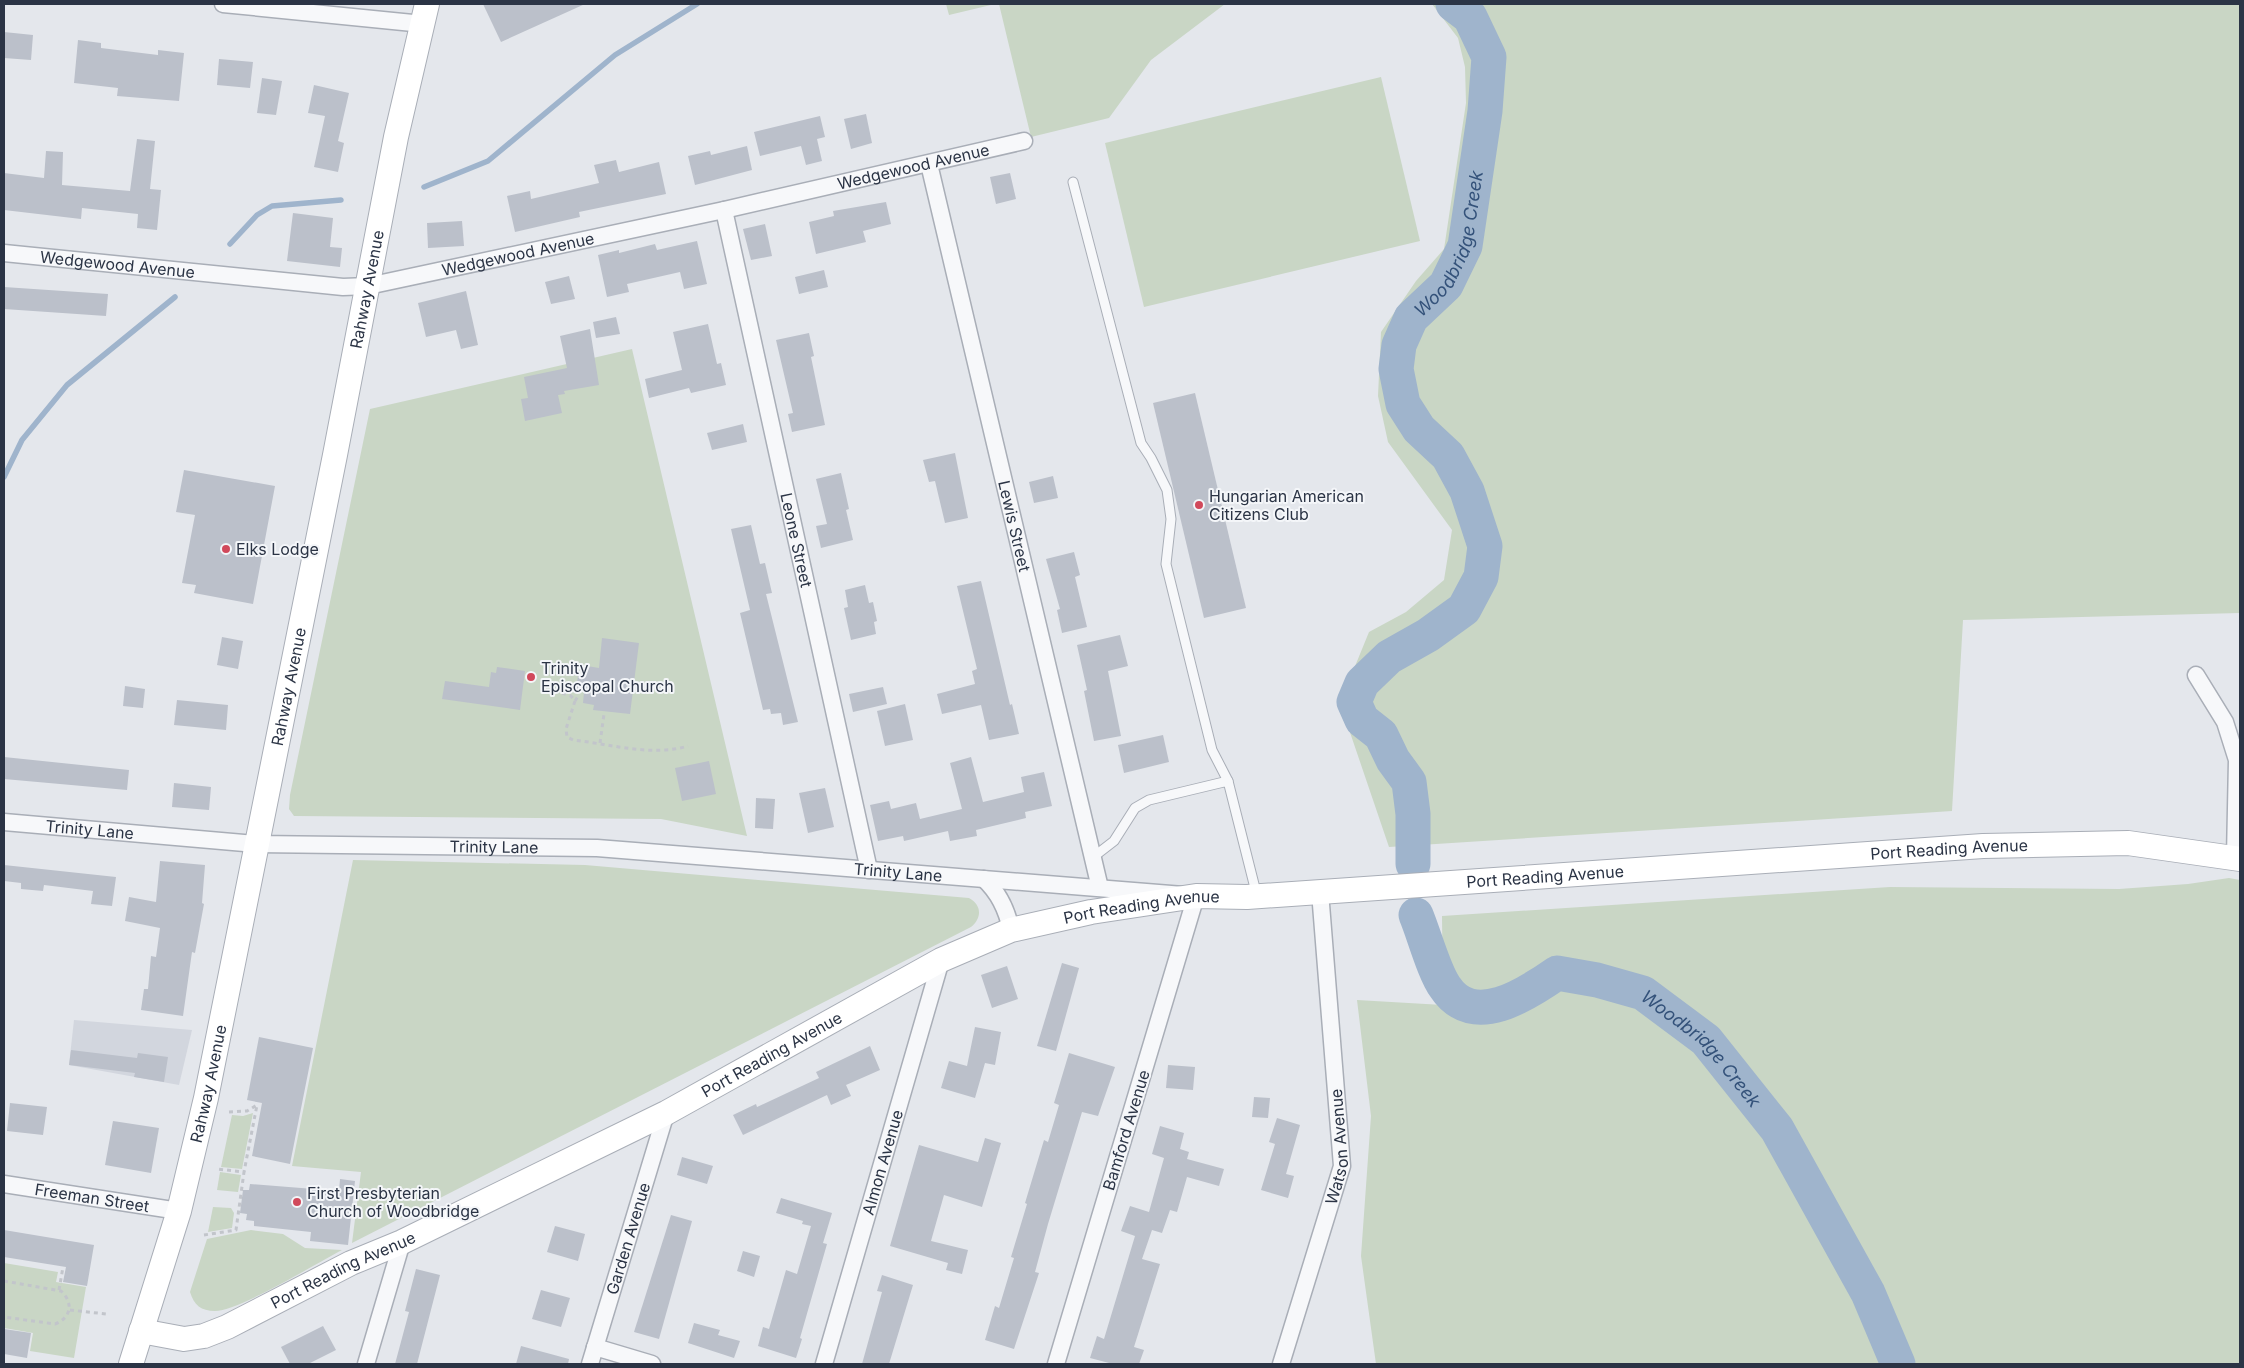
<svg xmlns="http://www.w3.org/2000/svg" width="2244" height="1368" font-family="Inter,sans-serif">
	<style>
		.built { fill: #d2d6de }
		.green { fill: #c9d6c5 }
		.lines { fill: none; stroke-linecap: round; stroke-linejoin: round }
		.stream { stroke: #9fb4cc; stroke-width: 5.5 }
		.river { stroke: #9fb4cc; stroke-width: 35 }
		.building { fill: #bbc0ca }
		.lane-casing { stroke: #a9aeb7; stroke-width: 11 }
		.street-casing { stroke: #a9aeb7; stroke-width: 19 }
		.secondary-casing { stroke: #a9aeb7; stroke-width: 26 }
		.path { stroke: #c2c5cb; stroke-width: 3; stroke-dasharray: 4 4; stroke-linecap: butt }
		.lane { stroke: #f7f8fa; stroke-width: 9 }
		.street { stroke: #f7f8fa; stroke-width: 16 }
		.secondary { stroke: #fff; stroke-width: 24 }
		.poi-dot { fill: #d1495b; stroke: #f4f6f9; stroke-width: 2 }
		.labels { text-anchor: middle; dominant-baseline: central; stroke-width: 4; stroke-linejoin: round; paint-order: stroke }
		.street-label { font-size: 16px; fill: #2b3445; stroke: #f4f6f9 }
		.poi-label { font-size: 16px; fill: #2b3445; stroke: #f4f6f9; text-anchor: start }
		.water-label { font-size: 18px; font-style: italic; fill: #34527a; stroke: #f4f6f9 }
	</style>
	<rect width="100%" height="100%" fill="#e4e7ec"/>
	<!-- built -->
	<path class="built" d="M74 1020 192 1030 179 1085 69 1065Z"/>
	<!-- green -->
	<g class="green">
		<path d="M946 4H995L949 15Z"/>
		<path d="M999 4H1225L1151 60 1109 118 1031 137Z"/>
		<path d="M1432 4H2240V613L1963 620 1952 811 1389 847 1340 703 1369 632 1406 612 1444 580 1452 530 1388 442 1378 396 1381 332 1416 281 1444 249 1466 103 1465 67 1458 38Z"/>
		<path d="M1381 77 1420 241 1144 307 1105 143Z"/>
		<path d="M632 349 747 836 661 819 294 816 289 809 290 795 370 409Z"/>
		<path d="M353 860 585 865 969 898C982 905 982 918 971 927L352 1243 361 1172 292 1166Z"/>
		<path d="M2229 878 2240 880V1364H1376L1361 1256 1371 1116 1357 1000 1443 1005 1442 916 1890 887 2119 889 2188 884Z"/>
		<path d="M253 1113 242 1169 221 1167 232 1115 243 1116Z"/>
		<path d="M220 1172 241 1175 238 1192 217 1190Z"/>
		<path d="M213 1207 231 1208 234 1213 232 1228 208 1232Z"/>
		<path d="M251 1230 283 1234 305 1248 342 1250C317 1263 239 1311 215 1311 201 1311 194 1305 190 1292L207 1239Z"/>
		<path d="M4 1263 58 1272 56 1282 86 1287 74 1358 30 1351 33 1333 4 1328Z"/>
	</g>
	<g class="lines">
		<!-- stream -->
		<g class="stream">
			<path d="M424 187 488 161 615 55 697 4"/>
			<path d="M230 244 257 215 272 206 341 200"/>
			<path d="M4 477 22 440 67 385 175 297"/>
		</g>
		<!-- river -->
		<g class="river">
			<path id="s1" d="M1413 864V814L1409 782 1393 760 1381 735 1362 720 1354 702 1362 683 1389 657 1428 635 1464 609 1481 577 1485 546 1467 491 1448 456 1419 429 1403 404 1396 369 1399 345 1411 318 1446 285 1465 246 1485 111 1489 57 1470 17 1453 4"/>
			<path id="s2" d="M1416 915C1424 934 1434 972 1445 987 1473 1030 1527 994 1557 973L1597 980 1643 993 1706 1040 1777 1129 1868 1293 1898 1364"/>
		</g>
	</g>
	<!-- building -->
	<g class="building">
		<path d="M483 4H585L501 42Z"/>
		<path d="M4 32 33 35 31 60 4 58Z"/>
		<path d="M78 40 101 43V48L158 55V50L184 53 179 101 117 96 118 88 74 83Z"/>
		<path d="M219 59 253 62 250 88 217 85Z"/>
		<path d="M262 78 282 81 276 115 257 113Z"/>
		<path d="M314 85 349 93 338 141 344 143 338 172 314 167 325 116 308 113Z"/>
		<path d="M866 114 872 143 851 149 844 119Z"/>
		<path d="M820 116 825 137 817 139 822 161 806 165 801 146 760 156 754 132Z"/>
		<path d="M137 139 155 141 150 189 161 190 157 230 137 228 138 214 82 208 81 219 4 210V173L44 178 46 151 63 152 62 185 130 191Z"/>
		<path d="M747 146 752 170 695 185 688 156 710 151 711 155Z"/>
		<path d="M616 160 619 172 659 162 666 194 579 212 580 217 515 232 507 196 530 191 531 199 599 183 594 165Z"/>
		<path d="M1010 173 1016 199 996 204 990 177Z"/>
		<path d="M886 202 891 224 863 231 866 242 816 254 809 222 834 216 833 211Z"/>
		<path d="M293 213 333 218 330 247 342 248 340 267 287 261Z"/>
		<path d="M462 221 464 246 428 248 427 223Z"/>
		<path d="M765 224 772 256 751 260 743 229Z"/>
		<path d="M697 241 707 284 684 289 680 272 627 284 629 292 607 297 598 255 619 250V253L655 244 657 250Z"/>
		<path d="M824 270 828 287 799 294 795 277Z"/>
		<path d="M569 276 575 299 551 304 545 282Z"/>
		<path d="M4 287 108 294 106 316 4 309Z"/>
		<path d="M466 291 478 345 461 349 456 330 426 337 418 303Z"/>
		<path d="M616 317 620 334 596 338 593 322Z"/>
		<path d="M708 324 717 364 721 363 726 385 691 393 689 388 649 398 645 379 682 370 673 332Z"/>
		<path d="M590 329 599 385 564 391 565 394 558 395 562 413 525 421 521 399 528 398 524 377 567 368 560 336Z"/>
		<path d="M809 333 814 356 811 357 825 425 792 432 788 414 793 413 776 340Z"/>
		<path d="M1195 393 1246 608 1204 618 1153 403Z"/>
		<path d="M743 424 747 442 712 450 707 433Z"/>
		<path d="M955 453 968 518 945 523 935 481 929 482 923 460Z"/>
		<path d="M184 470 275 486 253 604 194 593 196 585 182 583 195 515 176 512Z"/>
		<path d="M841 473 849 509 846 510 853 540 821 548 816 526 827 524 816 479Z"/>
		<path d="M1053 476 1058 498 1034 503 1029 482Z"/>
		<path d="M751 525 760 564 765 563 772 593 766 594 798 722 783 725 781 713 771 714 770 709 763 710 740 613 750 610 731 529Z"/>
		<path d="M1074 552 1080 575 1075 577 1087 627 1062 633 1057 610 1060 609 1046 559Z"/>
		<path d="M981 581 1010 705 1012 704 1019 734 989 740 981 705 942 714 937 694 975 684 972 671 977 669 957 586Z"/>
		<path d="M865 585 869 603 873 602 877 621 874 622 876 634 851 640 844 608 848 607 845 590Z"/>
		<path d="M1120 635 1128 666 1108 671 1121 736 1094 741 1084 691 1087 690 1077 645Z"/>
		<path d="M222 637 243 641 238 669 217 665Z"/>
		<path d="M602 638 639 643 630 714 593 710 594 705 583 703 584 692 576 691 578 675 586 676 587 666 599 668Z"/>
		<path d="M497 667 525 671 520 710 442 699 445 681 489 687 491 672 496 673Z"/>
		<path d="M125 686 145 689 143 708 123 706Z"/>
		<path d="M883 687 887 704 853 712 849 694Z"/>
		<path d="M177 700 228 705 226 730 174 725Z"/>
		<path d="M905 704 913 740 885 746 877 711Z"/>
		<path d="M1163 735 1169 762 1124 773 1118 745Z"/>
		<path d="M4 757 129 770 127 790 4 779Z"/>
		<path d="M971 757 983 802 1024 792 1021 777 1044 772 1052 806 1025 812 1026 818 976 830 977 836 950 841 948 831 904 841 903 836 878 841 870 805 889 801 891 809 916 803 920 819 962 809 950 763Z"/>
		<path d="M709 761 716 794 682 801 675 768Z"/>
		<path d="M174 783 211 787 209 810 172 807Z"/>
		<path d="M825 788 834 827 808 833 799 793Z"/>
		<path d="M756 798 775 799 773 829 755 828Z"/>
		<path d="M160 861 205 865 202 903 204 904 195 953 192 952 183 1016 141 1010 144 989H148L151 956 156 957 160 928 125 921 129 897 156 902Z"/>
		<path d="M4 865 116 877 112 906 91 904 93 891 44 885 43 891 21 889V883L4 881Z"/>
		<path d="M1062 963 1079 968 1056 1051 1037 1046Z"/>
		<path d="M1007 966 1018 999 992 1008 981 975Z"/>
		<path d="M975 1027 1001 1032 995 1065 985 1063 975 1098 941 1088 949 1061 967 1066Z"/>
		<path d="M259 1037 313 1048 290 1164 252 1156 262 1103 247 1100Z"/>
		<path d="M870 1046 880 1070 846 1085 851 1096 831 1105 827 1095 743 1135 733 1115 756 1104 757 1107 819 1078 816 1072Z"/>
		<path d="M71 1050 137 1058 138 1053 168 1057 164 1082 134 1077 135 1073 69 1065Z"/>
		<path d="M1069 1053 1115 1067 1098 1116 1082 1112 1048 1224 1035 1272 1039 1273 1014 1349 985 1340 995 1306 999 1308 1014 1258 1011 1257 1027 1204 1025 1203 1044 1140 1048 1142 1059 1105 1054 1103Z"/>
		<path d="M1168 1065 1195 1067 1193 1090 1166 1088Z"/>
		<path d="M1254 1097 1270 1098 1268 1118 1252 1117Z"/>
		<path d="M10 1103 47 1107 43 1135 7 1131Z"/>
		<path d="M1277 1118 1300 1125 1286 1174 1294 1176 1288 1198 1261 1190 1275 1144 1269 1142Z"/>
		<path d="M113 1121 159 1128 151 1173 105 1165Z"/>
		<path d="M1160 1126 1184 1133 1180 1149 1189 1152 1187 1159 1224 1169 1219 1186 1187 1177 1177 1212 1170 1210 1162 1233 1152 1230 1142 1259 1160 1264 1134 1347 1144 1350 1139 1364H1113L1090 1358 1097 1336 1104 1339 1135 1236 1121 1231 1130 1206 1149 1212 1164 1158 1152 1154Z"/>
		<path d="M985 1138 1001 1143 982 1207 944 1195 931 1241 968 1250 962 1274 946 1270 948 1263 890 1246 919 1145 978 1162Z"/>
		<path d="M682 1157 713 1166 707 1184 677 1175Z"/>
		<path d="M340 1179 355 1181 348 1245 310 1241 311 1232 254 1226V1221L246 1220 247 1214 240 1213 243 1190H249L250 1184 339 1191Z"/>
		<path d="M781 1198 832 1213 823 1243 827 1244 800 1338 802 1339 796 1358 758 1346 763 1327 769 1329 786 1270 797 1274 811 1226 802 1224 803 1221 776 1213Z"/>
		<path d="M671 1215 692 1221 659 1339 634 1332Z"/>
		<path d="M555 1226 585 1234 578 1261 547 1252Z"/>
		<path d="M4 1230 94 1245 87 1286 63 1282 66 1267 4 1257Z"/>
		<path d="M743 1251 760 1256 754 1277 737 1271Z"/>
		<path d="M416 1269 440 1275 417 1364H395L409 1312 405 1311Z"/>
		<path d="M882 1275 913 1285 889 1364H862L882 1292 877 1291Z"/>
		<path d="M541 1290 570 1298 561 1327 532 1319Z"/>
		<path d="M694 1323 720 1330 718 1335 740 1341 734 1358 688 1343Z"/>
		<path d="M323 1326 336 1350 308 1364H290L281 1347Z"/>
		<path d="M4 1329 31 1333 27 1358 4 1354Z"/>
		<path d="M521 1346 569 1359 568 1364H516Z"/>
	</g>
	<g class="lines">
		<!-- lane casing -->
		<g class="lane-casing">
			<g id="lane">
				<path d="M1073 182 1141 443 1151 458 1167 490 1171 519 1166 564 1212 750 1228 781"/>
				<path d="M1092 858 1114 841 1135 808 1149 800 1228 781 1257 896"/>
			</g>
		</g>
		<!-- street casing -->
		<g class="street-casing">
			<g id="street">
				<path d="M223 4 423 24"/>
				<path id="s3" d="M929 164 1100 888"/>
				<path id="s4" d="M724 210 869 870"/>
				<path id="s5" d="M4 253 343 287 368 286 724 210 1024 141"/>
				<path d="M2196 675 2225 722 2237 760 2235 857"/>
				<path id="s6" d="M4 822 256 844 597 848 1196 896 1056 1364"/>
				<path d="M984 879C999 893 1007 910 1011 930"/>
				<path id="s7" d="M4 1184 179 1211"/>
				<path d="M595 1347 652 1364"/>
				<path d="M366 1364 402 1242"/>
				<path id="s8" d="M590 1364 666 1113"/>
				<path id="s9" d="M824 1364 941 960"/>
				<path id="s10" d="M1281 1364 1342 1166 1320 892"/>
			</g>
		</g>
		<!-- secondary casing -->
		<g class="secondary-casing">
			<g id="secondary">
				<path id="s11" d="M141 1331 184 1339 204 1336 227 1327 351 1263 402 1242 666 1113 941 960 1011 930 1091 912 1196 896 1247 897 1983 846 2128 843 2240 859"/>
				<path id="s12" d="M131 1364 179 1211 206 1098 335 455 396 137 427 4"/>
			</g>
		</g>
		<!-- path -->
		<g class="path">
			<path d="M562 693 571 696 575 701 566 729 567 737 573 740C610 744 652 757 688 746"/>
			<path d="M575 701 579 695"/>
			<path d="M600 743 604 714"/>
			<path d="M229 1112 247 1111 257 1105 244 1172"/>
			<path d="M204 1235 236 1230 244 1172 217 1169"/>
			<path d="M4 1281 61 1291C74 1303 71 1318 55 1324L4 1317"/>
			<path d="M59 1290 63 1267"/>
			<path d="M70 1310 106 1314"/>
		</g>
		<!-- lane -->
		<use href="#lane" class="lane"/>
		<!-- street -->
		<use href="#street" class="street"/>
		<!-- secondary -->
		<use href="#secondary" class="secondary"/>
	</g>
	<!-- markers -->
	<g class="poi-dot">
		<circle cx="1199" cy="505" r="5"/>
		<circle cx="226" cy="549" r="5"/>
		<circle cx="531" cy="677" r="5"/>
		<circle cx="297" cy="1202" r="5"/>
	</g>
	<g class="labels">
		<!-- street labels -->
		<g class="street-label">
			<text stroke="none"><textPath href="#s5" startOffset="924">Wedgewood Avenue</textPath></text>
			<text stroke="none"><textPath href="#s5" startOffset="519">Wedgewood Avenue</textPath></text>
			<text stroke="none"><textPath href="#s5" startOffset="114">Wedgewood Avenue</textPath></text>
			<text stroke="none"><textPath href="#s12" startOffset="1101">Rahway Avenue</textPath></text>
			<text stroke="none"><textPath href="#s3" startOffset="372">Lewis Street</textPath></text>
			<text stroke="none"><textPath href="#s4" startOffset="338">Leone Street</textPath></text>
			<text stroke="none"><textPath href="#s12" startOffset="696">Rahway Avenue</textPath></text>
			<text stroke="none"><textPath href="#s6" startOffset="86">Trinity Lane</textPath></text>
			<text stroke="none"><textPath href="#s6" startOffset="491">Trinity Lane</textPath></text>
			<text stroke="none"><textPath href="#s11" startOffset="1911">Port Reading Avenue</textPath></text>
			<text stroke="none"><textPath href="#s6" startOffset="896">Trinity Lane</textPath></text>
			<text stroke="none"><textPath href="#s11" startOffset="1506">Port Reading Avenue</textPath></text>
			<text stroke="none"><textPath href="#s11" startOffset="1101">Port Reading Avenue</textPath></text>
			<text stroke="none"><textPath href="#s11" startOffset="698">Port Reading Avenue</textPath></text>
			<text stroke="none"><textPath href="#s12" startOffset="291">Rahway Avenue</textPath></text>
			<text transform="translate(1126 1130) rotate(-73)">Bamford Avenue</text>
			<text stroke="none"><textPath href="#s10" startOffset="226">Watson Avenue</textPath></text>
			<text stroke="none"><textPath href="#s9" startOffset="210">Almon Avenue</textPath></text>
			<text stroke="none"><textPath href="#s7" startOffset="89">Freeman Street</textPath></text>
			<text stroke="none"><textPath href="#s8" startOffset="131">Garden Avenue</textPath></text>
			<text stroke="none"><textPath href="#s11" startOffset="218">Port Reading Avenue</textPath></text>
		</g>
		<!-- poi labels -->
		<g class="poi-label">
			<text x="1209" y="496">Hungarian American<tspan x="1209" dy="18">Citizens Club</tspan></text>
			<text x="236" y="549">Elks Lodge</text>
			<text x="541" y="668">Trinity<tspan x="541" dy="18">Episcopal Church</tspan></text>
			<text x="307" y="1193">First Presbyterian<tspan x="307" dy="18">Church of Woodbridge</tspan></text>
		</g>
		<!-- water labels -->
		<g class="water-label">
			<text stroke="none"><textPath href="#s1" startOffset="740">Woodbridge Creek</textPath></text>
			<text stroke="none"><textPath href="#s2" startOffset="375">Woodbridge Creek</textPath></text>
		</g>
	</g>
	<!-- border -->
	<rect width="2244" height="1368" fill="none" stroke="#2b3445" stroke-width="10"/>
</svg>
